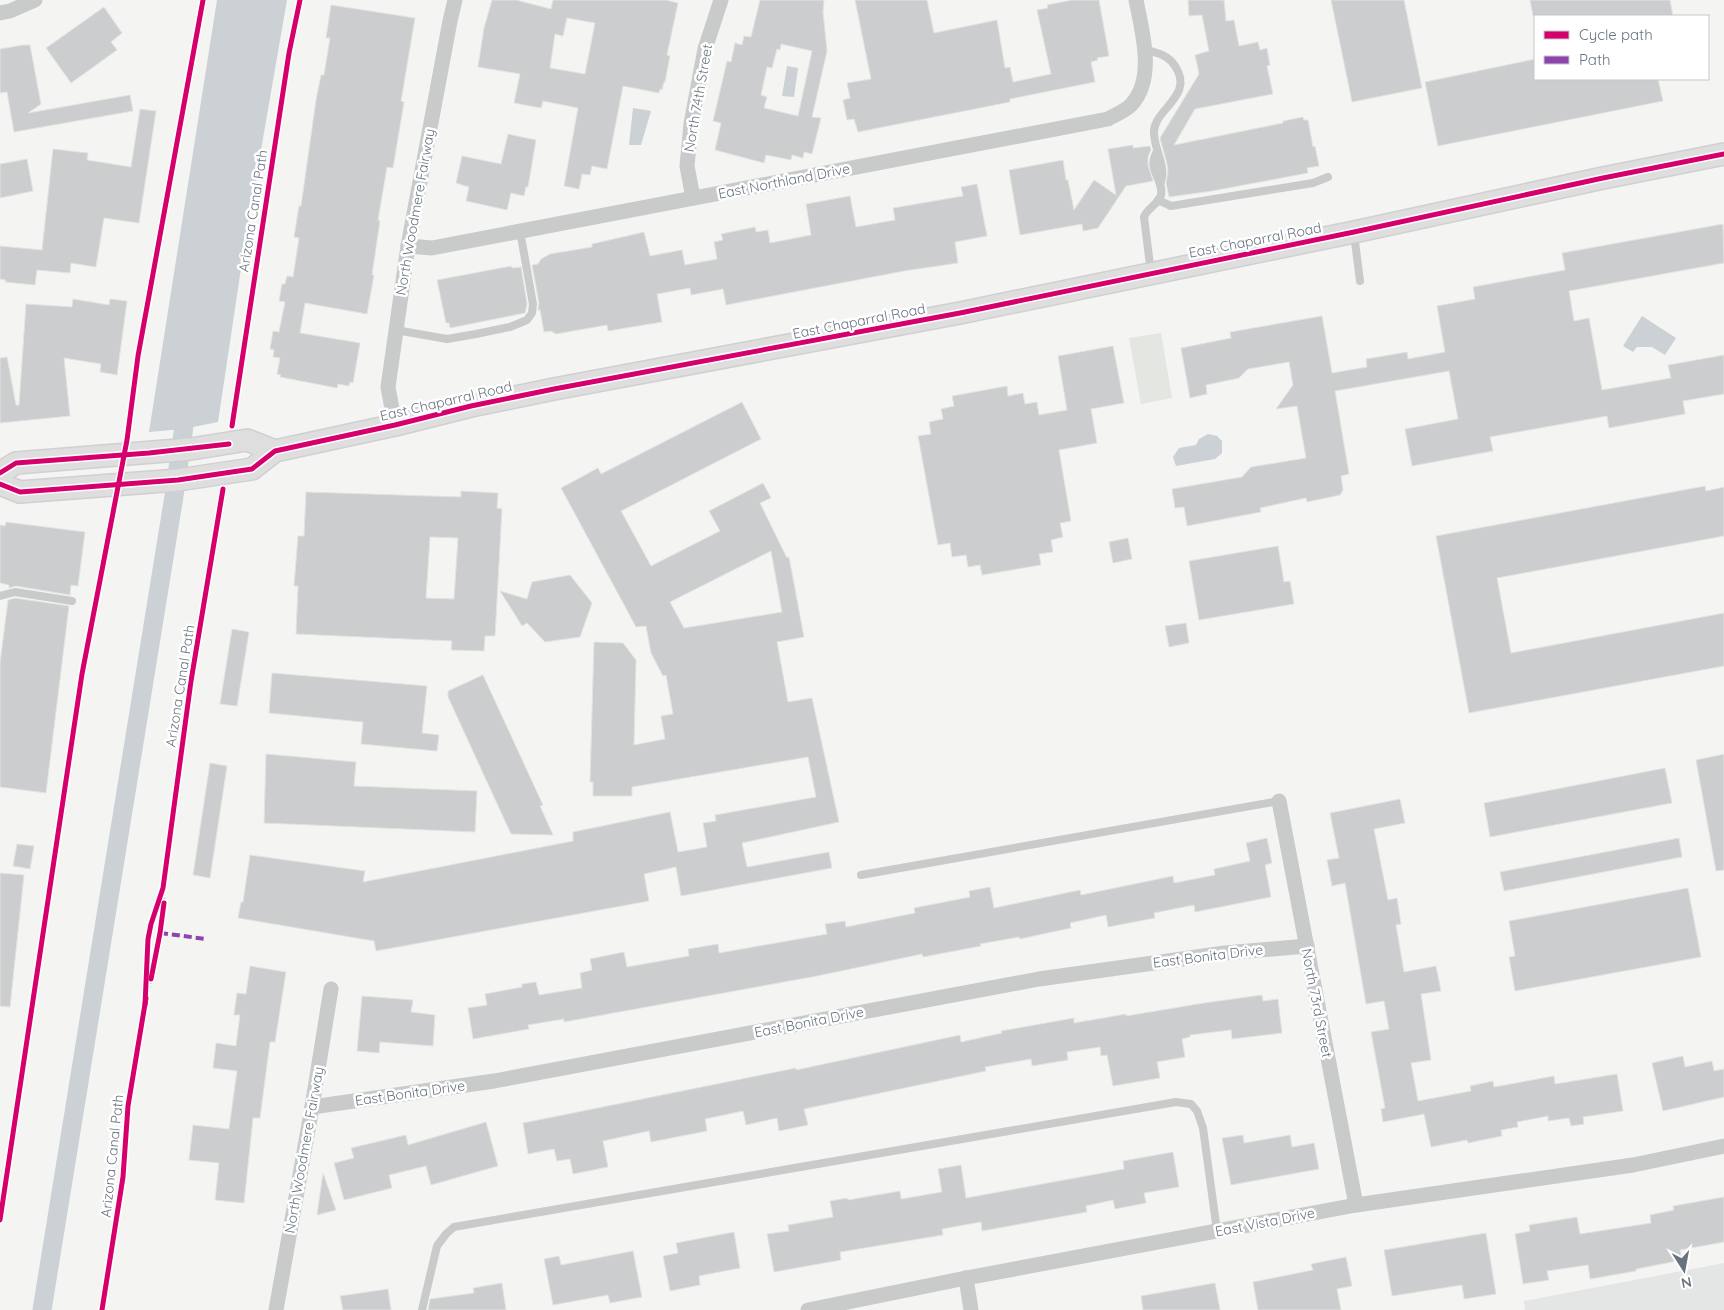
<svg xmlns="http://www.w3.org/2000/svg" width="1724" height="1310" font-family="Quicksand,sans-serif">
	<style>
		.built { fill: #e4e5e5 }
		.green { fill: #e4e6e1 }
		.water { fill: #cbd1d4 }
		.lines { fill: none; stroke-linecap: round; stroke-linejoin: round }
		.canal { stroke: #cbd1d4; stroke-width: 19 }
		.building { fill: #cccdce; stroke: #e3e3e2; fill-rule: evenodd }
		.secondary-casing { stroke: #d0d0d1; stroke-width: 24 }
		.path { stroke: #c6c6c7; stroke-width: 3; stroke-dasharray: 2.5 2.5; stroke-linecap: butt }
		.service { stroke: #c9caca; stroke-width: 8 }
		.minor { stroke: #c9caca; stroke-width: 15 }
		.secondary { stroke: #dededf; stroke-width: 21 }
		.quiet { stroke: #8e44ad; stroke-width: 4; stroke-dasharray: 8 4; stroke-linecap: butt }
		.cycleway-casing { stroke: #fff; stroke-width: 8 }
		.cycleway { stroke: #d6006c; stroke-width: 5 }
		.labels { text-anchor: middle; dominant-baseline: central; stroke-width: 5; stroke-linejoin: round; paint-order: stroke }
		.street-label { font-size: 14px; fill: #68737f; stroke: #fff }
	</style>
	<rect width="100%" height="100%" fill="#f4f4f3"/>
	<!-- built -->
	<path class="built" d="M1724 1263V1310H1525L1524 1301Z"/>
	<!-- green -->
	<path class="green" d="M1161 333 1172 398 1141 404 1129 338Z"/>
	<!-- water -->
	<g class="water">
		<path d="M217 0H287L245 242 218 422 183 429 149 432Z"/>
		<path d="M787 66 798 68 794 97 782 96Z"/>
		<path d="M633 108 651 111 641 145H629Z"/>
		<path d="M1642 316 1676 338 1665 355 1652 347H1637L1633 352 1623 346Z"/>
		<path d="M1208 434 1217 436 1222 441V453L1215 459 1176 466 1173 457 1179 448 1196 445 1199 439Z"/>
	</g>
	<g class="lines">
		<!-- canal -->
		<path class="canal" d="M42 1310 174 496 187 405"/>
	</g>
	<!-- building -->
	<g class="building">
		<path d="M492 0H516L551 9 553 0H666L678 3 667 55 670 56 665 82H664L662 90 660 89 659 93 623 86 607 169 592 166 590 175 582 174 579 189 564 186 578 108 543 101 541 108 514 103 520 74 478 67 484 28ZM567 18 595 23 585 74 550 68 555 34 563 36Z"/>
		<path d="M760 0H824L823 12 827 51 812 117 821 118 812 154 804 152 803 158 792 155 791 160 766 155 764 163 715 150 721 123 713 121 727 61 731 62 735 43 742 45 744 36 751 37ZM781 44 812 51 798 116 764 108 767 97 761 95 767 67 772 68 777 49 780 50Z"/>
		<path d="M855 0H927L934 33 997 20 1005 68 1010 67 1013 82 1051 74 1037 10 1048 8 1047 5 1072 0H1099L1109 56 1097 58 1098 60 1091 62 1095 82 1010 99V102L858 132 854 119 847 120 843 100 850 98 847 83 871 79Z"/>
		<path d="M1188 0H1224L1226 21 1234 20 1239 46 1258 42 1260 50 1267 48 1270 65 1267 66 1273 94 1195 109 1174 145 1283 123V121L1303 117 1304 120H1308L1313 147 1315 146 1319 166 1307 168 1308 173 1212 191 1169 197 1166 183 1168 171 1167 164 1160 138 1199 74 1195 55 1209 51 1202 15 1189 16Z"/>
		<path d="M1331 0H1404L1422 88 1352 102Z"/>
		<path d="M1530 0H1670L1673 16H1533Z"/>
		<path d="M331 5 415 18 401 101 404 102 393 168 387 167 378 220 380 221 372 275H374L367 314 305 303 300 333 360 343 353 383 350 382 349 386 338 384 337 388 280 377 281 375 277 374 280 358 273 357 274 350 270 349 273 331 279 332 285 302 279 301 282 284H285L287 276 293 277 299 238 294 237 299 206H301L316 100 321 75H324L330 38H326Z"/>
		<path d="M104 7 122 33 111 42 117 50 71 83 46 48Z"/>
		<path d="M23 45H30L41 104 28 113 130 95 133 111 14 132 7 92 0 93V49Z"/>
		<path d="M1535 59V79H1658L1663 101 1438 146 1425 82Z"/>
		<path d="M140 109 156 111 139 223 104 218 96 267 71 263 70 273 37 270 35 285 5 282 6 280 0 279V246L42 250 53 149 88 153 87 160 131 167Z"/>
		<path d="M508 134 536 140 528 187H526L524 196 511 193 507 210 466 201 469 187 456 183 462 156 501 164Z"/>
		<path d="M1133 145V148L1150 146 1151 150 1148 157V165L1153 181 1126 186 1098 228 1083 231 1082 224 1020 235 1009 170 1063 160 1066 180H1068L1074 210 1094 180 1116 195 1108 149Z"/>
		<path d="M27 159 33 191 0 198V164Z"/>
		<path d="M977 184 987 236 955 242 958 263 904 271 726 305 723 289 691 295 690 288 657 294 662 322 608 331 607 325 556 334 551 331 544 332 540 310H538L539 303 532 265 538 264 541 259 550 254 592 247V244L644 232 650 256 682 250 685 265 717 259 714 242 723 240 721 234 755 227 756 232 768 230 770 243 811 235 806 204 850 196 856 227 895 220 893 208 963 196 961 187Z"/>
		<path d="M1723 224 1724 263 1569 291 1574 321 1589 318 1602 390 1671 378 1668 365 1724 355V394L1683 401 1685 414 1609 428 1607 416 1490 437 1493 451 1412 466 1405 429 1458 419 1449 371 1335 391 1349 474 1341 476 1343 490 1340 495 1307 502 1306 498 1260 508 1261 512 1187 526 1184 507 1175 508 1172 489 1242 477 1251 467 1306 458 1297 406 1276 409 1293 385 1289 362 1248 369 1239 378 1206 385 1207 394 1190 398 1181 348 1231 338 1230 332 1322 316 1332 373 1367 367 1366 359 1407 352 1408 359 1445 352 1437 306 1475 299 1473 287 1565 270 1562 253Z"/>
		<path d="M511 266 512 268 521 267 527 304 525 313 450 328 449 323H446L437 280Z"/>
		<path d="M73 299 109 305 110 299 127 301 117 375 100 372 101 364 64 358 70 416 0 423V358L7 357 16 405H19L26 304 72 307Z"/>
		<path d="M1113 346 1124 403 1091 409 1097 443 1059 450 1071 521 1060 523 1063 537 1051 540 1053 552 1039 554 1041 565 982 575 980 565 968 567 966 555 952 557 950 543 938 545 918 436 931 434 929 422 943 419 941 409 954 406 952 396 1007 386 1008 396 1023 393 1025 404 1037 402 1039 415 1067 410 1058 356Z"/>
		<path d="M742 402 761 439 621 511 651 566 720 531 709 511 763 483 771 498 760 503 787 558 789 557 804 637 777 642 788 702 812 698 839 822 742 843 747 867 829 852 832 868 681 896 676 867 644 874 649 901 376 951 374 941 238 918 241 902H243L250 855 365 871 363 882 573 841V832L670 812 678 852 707 847 703 823 716 821 715 815 816 797 808 757 632 787V796H593V782H590L594 642 623 643 636 660 634 745 665 739 661 716 673 714 666 675 663 676 651 653 646 626 636 627 561 488 598 468 601 474ZM771 551 782 612 684 628 670 602Z"/>
		<path d="M1705 486 1706 491 1724 487V536L1497 578 1511 653 1724 613V666L1469 713 1436 536Z"/>
		<path d="M461 491 498 493 497 508 502 509 495 636H485L484 651 451 650 452 641 296 634 298 586H294L298 536H304L306 492 461 497ZM430 537 458 538 454 599 426 598Z"/>
		<path d="M6 522 85 532 78 586 71 585 70 595 16 586 9 588V585L0 583V525L5 526Z"/>
		<path d="M1128 538 1132 559 1113 563 1109 542Z"/>
		<path d="M1278 546 1284 582 1290 581 1294 604 1199 620 1189 561Z"/>
		<path d="M570 575 592 603 580 637 545 642 527 623 522 626 500 591 527 599 532 582Z"/>
		<path d="M15 598 69 606 46 793 0 787V663L8 600Z"/>
		<path d="M1186 623 1189 643 1169 647 1165 626Z"/>
		<path d="M232 629 249 632 237 706 220 704Z"/>
		<path d="M272 673 427 686 422 733 439 735 437 751 361 744 363 722 269 713Z"/>
		<path d="M483 675 543 805 540 806 553 835 511 834 448 697V691Z"/>
		<path d="M266 754 356 762 354 786 477 791 475 832 264 823Z"/>
		<path d="M1724 754V870L1716 871 1696 760Z"/>
		<path d="M210 763 227 766 210 878 193 875Z"/>
		<path d="M1665 768 1672 803 1490 837 1484 803Z"/>
		<path d="M1400 799 1405 823 1374 829 1388 900 1397 898 1401 924 1396 925 1404 972 1436 966 1441 991 1421 994 1431 1060 1411 1063 1418 1101 1471 1091 1470 1086 1493 1081 1494 1087 1554 1076 1555 1084 1617 1074 1623 1111 1583 1117 1584 1124 1571 1126 1569 1118 1548 1121V1116L1517 1122 1518 1127 1501 1130 1502 1136 1468 1143 1467 1140 1431 1147 1424 1114 1383 1122 1381 1109 1385 1108 1371 1032 1389 1029 1384 1001 1366 1004 1345 883 1332 886 1327 860 1339 858 1330 813Z"/>
		<path d="M1267 838 1272 863 1265 865 1271 897 1195 912 1194 905 1154 913 1155 918 1108 927 1106 915 1070 923 1071 928 1020 939 1019 937 980 944 981 946 923 957 922 954 817 976 564 1022V1019L528 1025 529 1029 473 1039 468 1008 487 1005 485 994 522 987V984L536 982 539 995 582 988 580 973 592 970 590 959 624 952 627 967 689 956 688 949 718 944 719 953 827 934 825 924 845 921 846 927 915 913 914 908 970 897 969 891 990 887 994 908 1080 890 1081 895 1173 876 1174 883 1215 875 1214 869 1250 861 1246 843Z"/>
		<path d="M1679 838 1682 857 1504 891 1500 872Z"/>
		<path d="M17 844 34 846 30 869 13 866Z"/>
		<path d="M0 873 24 875 10 1007 0 1006Z"/>
		<path d="M1688 888 1701 957 1515 991 1509 957 1515 956 1509 921Z"/>
		<path d="M250 966 286 972 275 1042H270L260 1118H253L244 1203 215 1200 219 1163 189 1160 193 1125 229 1129 237 1071 213 1068 216 1043 236 1046 240 1015H234L237 993 246 994Z"/>
		<path d="M1262 995 1263 1001 1278 999 1282 1033 1232 1039 1231 1030 1190 1035V1037L1182 1039 1185 1057 1157 1062 1160 1078 1113 1086 1107 1055 1101 1056 1100 1047 1067 1052 1068 1060 1032 1066 1031 1059 985 1067 986 1071 804 1109 808 1125 779 1131 777 1118 746 1125 743 1111 705 1119 707 1131 651 1142 649 1131 603 1141 608 1167 573 1174 570 1159 557 1161 554 1149 528 1154 523 1123 796 1068V1070L960 1035 961 1042 1002 1033 1001 1031 1074 1018V1023L1126 1014V1016L1204 1003Z"/>
		<path d="M362 996 413 1000 411 1012 435 1015 433 1046 380 1042 379 1053 357 1051Z"/>
		<path d="M1683 1056 1685 1067 1712 1061 1714 1071 1724 1069V1097L1663 1111 1652 1063Z"/>
		<path d="M486 1122 498 1166 431 1185 426 1166 389 1175 392 1188 344 1200 334 1163 354 1158 351 1148 406 1135 408 1145Z"/>
		<path d="M1243 1135 1244 1143 1290 1135 1292 1147 1314 1143 1319 1169 1231 1185 1222 1138Z"/>
		<path d="M1173 1152 1179 1187 1144 1193 1146 1203 1115 1209 1113 1200 1086 1206 1087 1212 982 1231 981 1222 942 1229 943 1235 840 1252 841 1260 774 1272 767 1234 789 1231 788 1225 833 1217 830 1201 847 1198 848 1200 900 1191 901 1199 942 1192 938 1169 961 1165 966 1198 1124 1169 1123 1161Z"/>
		<path d="M323 1173 336 1210 317 1215Z"/>
		<path d="M1724 1197V1242L1680 1250 1682 1260 1636 1269V1271L1590 1279 1588 1265 1547 1271 1549 1280 1523 1284 1515 1234 1530 1231 1529 1225 1577 1217 1580 1234 1651 1223 1650 1215 1674 1210 1673 1206Z"/>
		<path d="M734 1232 740 1268 699 1276 700 1285 670 1291 663 1256 678 1253 676 1243Z"/>
		<path d="M1486 1233 1496 1294 1464 1299 1462 1285 1392 1296 1384 1250Z"/>
		<path d="M633 1251 642 1297 610 1303 608 1295 553 1305 544 1259 559 1256 561 1265Z"/>
		<path d="M1346 1257 1352 1286 1337 1289 1341 1310H1258L1253 1282 1313 1270 1311 1264Z"/>
		<path d="M502 1283 506 1310H428L430 1299 474 1293 473 1288Z"/>
		<path d="M1215 1283 1220 1310H1143L1141 1296Z"/>
		<path d="M388 1289 391 1310H343L340 1296Z"/>
	</g>
	<g class="lines">
		<!-- secondary casing -->
		<g class="secondary-casing">
			<g id="secondary">
				<path d="M0 473 16 463 191 449 247 440 275 451"/>
				<path d="M0 484 20 492 178 480 252 469 275 451 395 425 471 406 554 389 960 313 1354 232 1603 178 1724 154"/>
			</g>
		</g>
		<!-- path -->
		<g class="path">
			<path d="M128 435 138 356 203 0"/>
			<path d="M146 998C155 963 166 927 163 891"/>
			<path d="M145 1005 148 939 151 924 163 888 191 681 222 492"/>
			<path d="M0 1220 82 674 115 503"/>
			<path d="M102 1310 123 1177 128 1106 145 1004"/>
		</g>
		<!-- service -->
		<g class="service">
			<path d="M1146 50C1158 53 1168 55 1175 66 1195 95 1155 109 1154 131 1153 149 1168 167 1160 184"/>
			<path d="M1158 200 1171 206 1313 183 1328 177"/>
			<path d="M1354 234 1360 281"/>
			<path d="M1151 273 1144 217C1147 208 1158 205 1161 195 1164 180 1147 170 1156 153"/>
			<path d="M396 330 447 339 476 334 510 327 527 320 532 313 533 304 520 231"/>
			<path d="M0 596 15 592 72 601"/>
			<path d="M861 875 1279 801"/>
			<path d="M422 1310 437 1246 446 1234 454 1227 1176 1102 1191 1104 1197 1111 1203 1128 1217 1231"/>
		</g>
		<!-- minor -->
		<g class="minor">
			<path d="M0 13 10 11 35 0"/>
			<path d="M693 198 687 166 691 124 705 49 721 0"/>
			<path d="M408 246 432 248 1108 119C1115 115 1125 111 1131 105 1156 79 1142 31 1136 0"/>
			<path d="M395 425 388 387 408 246 450 21 455 0"/>
			<path d="M1279 801 1356 1205"/>
			<path d="M312 1107 494 1081 1039 979 1225 953 1307 946"/>
			<path d="M966 1278 971 1310"/>
			<path d="M276 1310 312 1107 331 989"/>
			<path d="M808 1310 966 1278 1356 1205 1633 1165 1724 1146"/>
		</g>
		<!-- secondary -->
		<use href="#secondary" class="secondary"/>
		<!-- quiet -->
		<path class="quiet" d="M160 933 206 939"/>
		<!-- cycleway casing -->
		<g class="cycleway-casing">
			<g id="cycleway">
				<path d="M232 426 289 53 300 0"/>
				<path d="M0 473 16 463 149 453 229 444"/>
				<path d="M0 484 20 492 178 480 252 469 275 451 395 425 471 406 554 389 960 313 1354 232 1603 178 1724 154"/>
				<path d="M151 979 160 933 164 903"/>
				<path d="M145 1005 148 939 151 924 163 888 191 681 223 489"/>
				<path d="M0 1220 82 674 127 440 138 356 203 0"/>
				<path d="M102 1310 123 1177 128 1106 146 998"/>
			</g>
		</g>
		<!-- cycleway -->
		<use href="#cycleway" class="cycleway"/>
	</g>
	<g class="labels">
		<!-- street labels -->
		<g class="street-label">
			<text transform="translate(698 98) rotate(-80)">North 74th Street</text>
			<text transform="translate(784 181) rotate(-11)">East Northland Drive</text>
			<text transform="translate(253 211) rotate(-81)">Arizona Canal Path</text>
			<text transform="translate(415 212) rotate(-80)">North Woodmere Fairway</text>
			<text transform="translate(1255 240) rotate(-11)">East Chaparral Road</text>
			<text transform="translate(859 321) rotate(-11)">East Chaparral Road</text>
			<text transform="translate(446 401) rotate(-13)">East Chaparral Road</text>
			<text transform="translate(180 686) rotate(-81)">Arizona Canal Path</text>
			<text transform="translate(1208 956) rotate(-7)">East Bonita Drive</text>
			<text transform="translate(1317 1003) rotate(79)">North 73rd Street</text>
			<text transform="translate(809 1022) rotate(-11)">East Bonita Drive</text>
			<text transform="translate(410 1093) rotate(-8)">East Bonita Drive</text>
			<text transform="translate(304 1150) rotate(-80)">North Woodmere Fairway</text>
			<text transform="translate(112 1156) rotate(-84)">Arizona Canal Path</text>
			<text transform="translate(1265 1222) rotate(-11)">East Vista Drive</text>
		</g>
	</g>
	<!-- legend -->
	<rect x="1534" y="15" width="175" height="65" fill="#ffffff" stroke="#c3c7cc"/>
	<rect x="1544" y="31" width="25" height="8" fill="#d6006c" stroke="#c3c7cc"/>
	<text x="1579" y="40" font-size="15" fill="#68737f">Cycle path</text>
	<rect x="1544" y="56" width="25" height="8" fill="#8e44ad" stroke="#c3c7cc"/>
	<text x="1579" y="65" font-size="15" fill="#68737f">Path</text>
	<!-- north arrow -->
	<g transform="translate(1684 1270) rotate(169)" stroke="#ffffff" stroke-width="4" paint-order="stroke">
	<path d="M0-4L9 19L0 12L-9 19Z" fill="#68737f"/>
	<text y="-8" font-size="14" font-weight="bold" text-anchor="middle" fill="#68737f">N</text>
	</g>
</svg>
